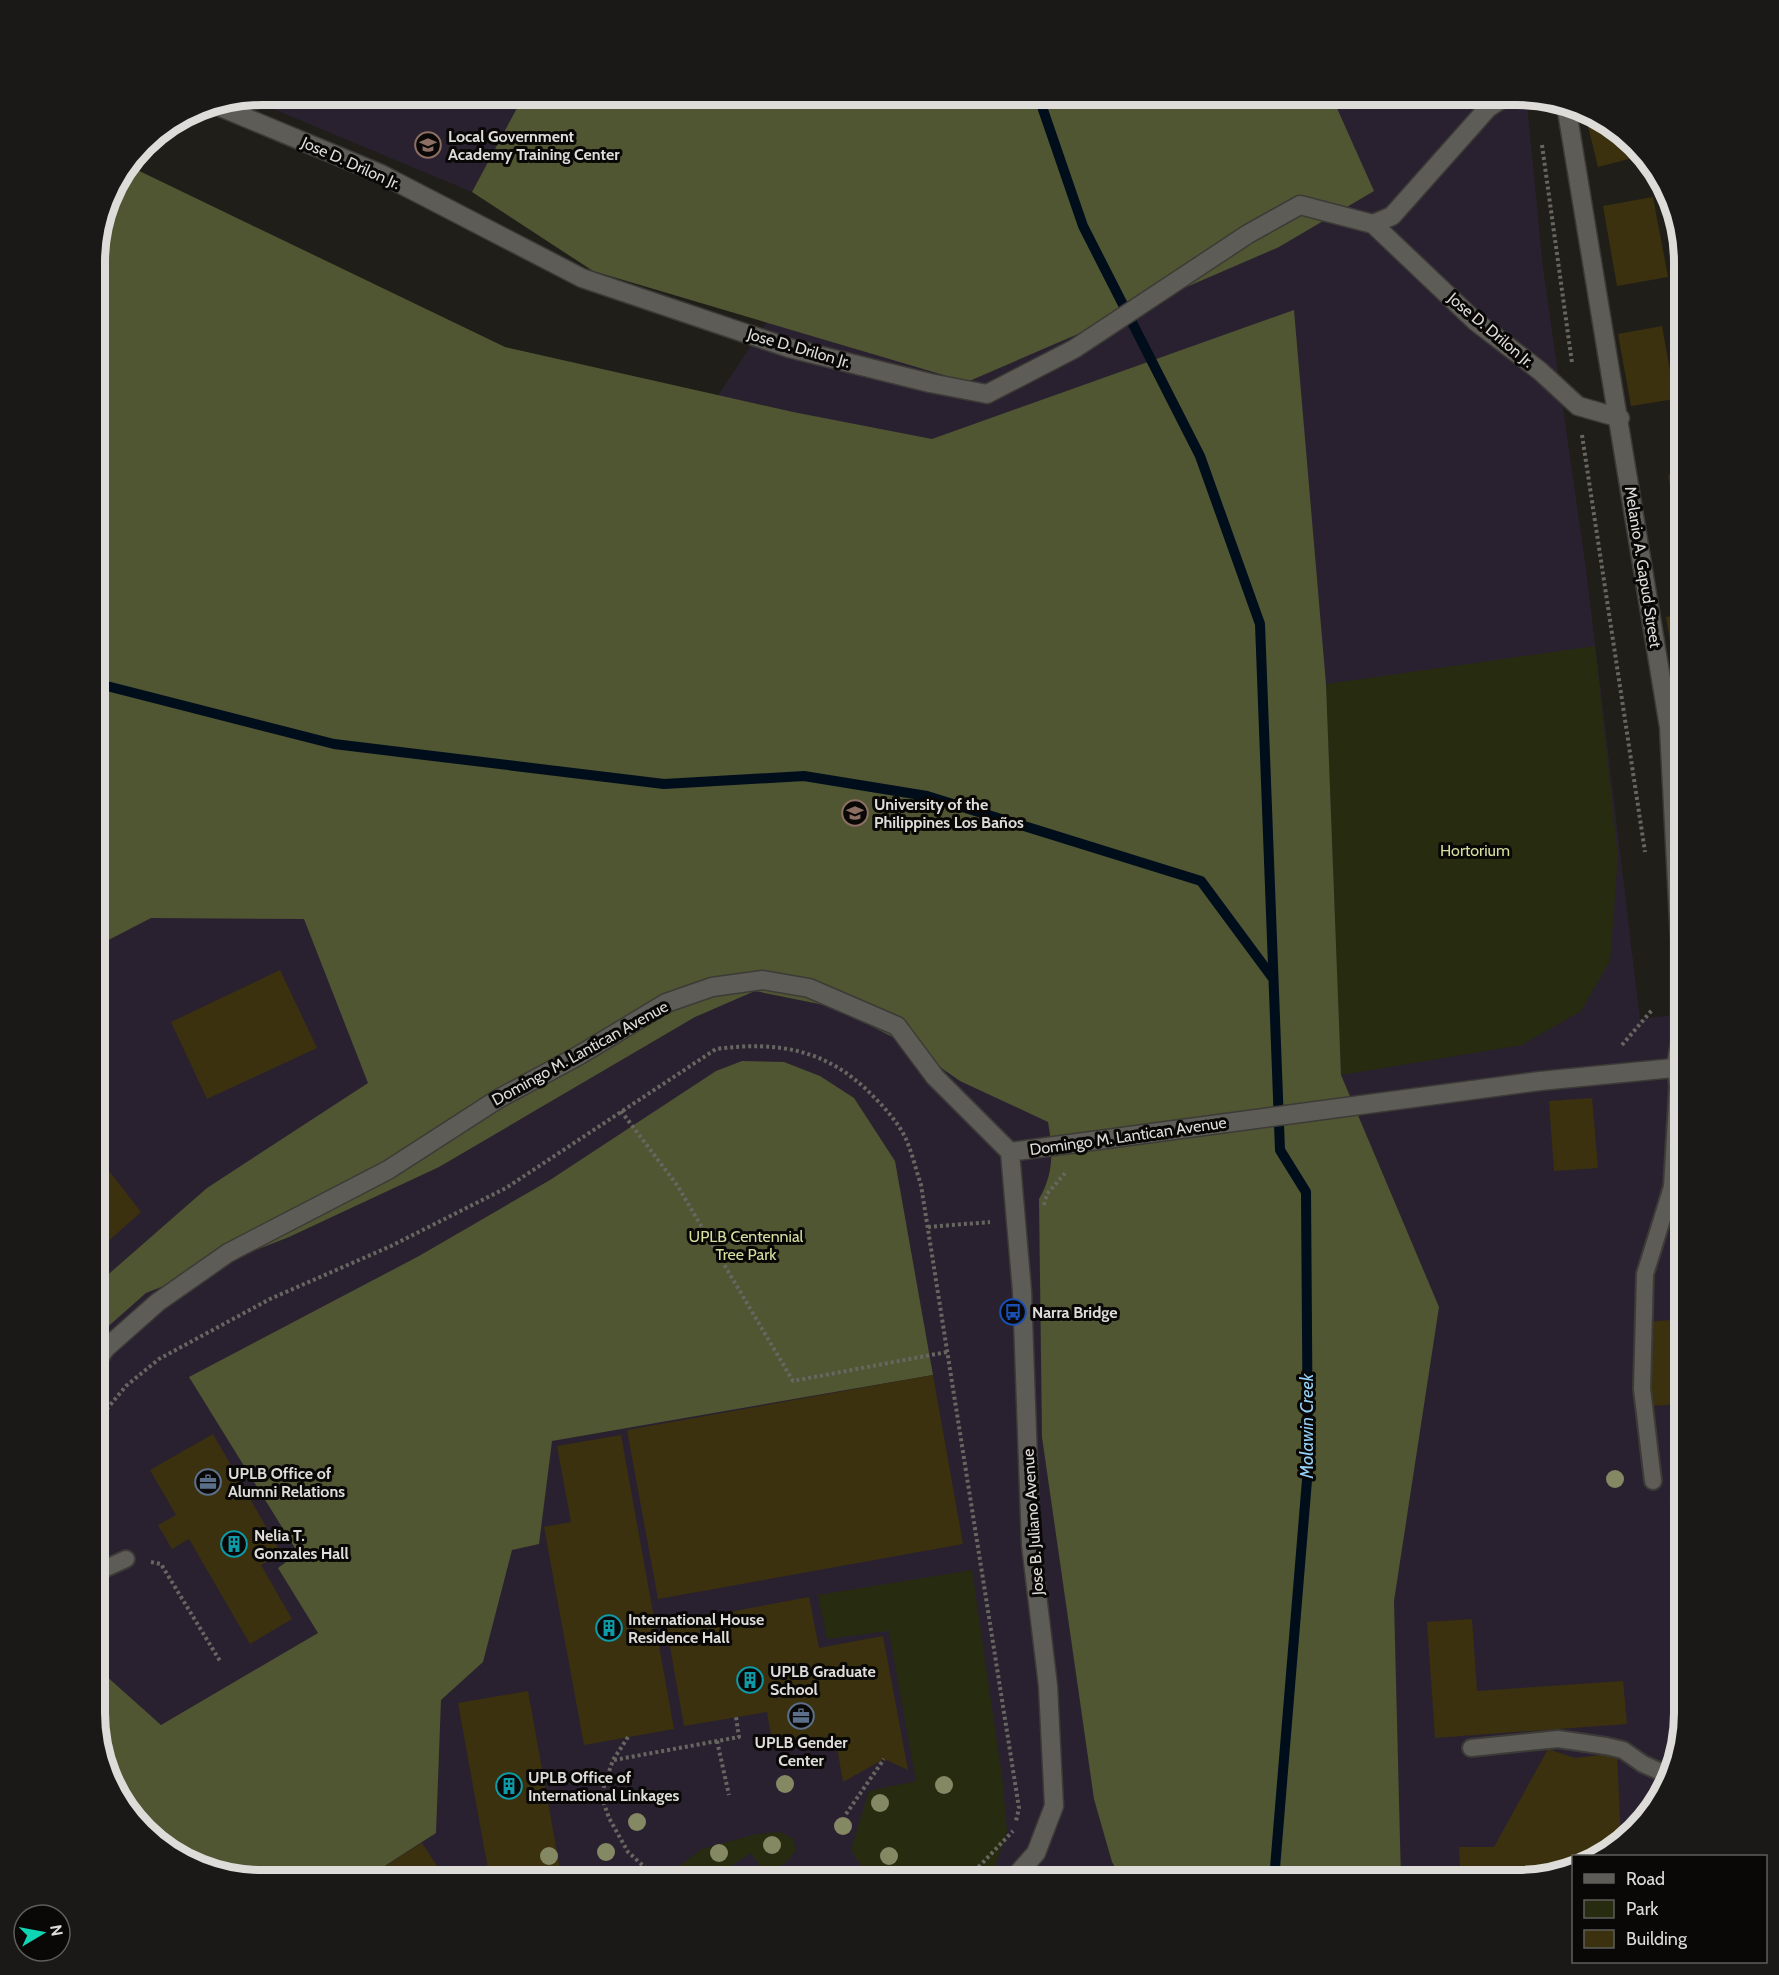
<svg xmlns="http://www.w3.org/2000/svg" width="1779" height="1975" font-family="Cabin,sans-serif">
	<style>
		.education { fill: #2a2130 }
		.green { fill: #272b0f }
		.forest { fill: #505532 }
		.lines { fill: none; stroke-linecap: round; stroke-linejoin: round }
		.stream { stroke: #000d1b; stroke-width: 10 }
		.building { fill: #3b310e }
		.service-casing { stroke: #3c3b37; stroke-width: 20 }
		.minor-casing { stroke: #3c3b37; stroke-width: 21 }
		.tertiary-casing { stroke: #3c3b37; stroke-width: 21 }
		.path { stroke: #676661; stroke-width: 4; stroke-dasharray: 3 3; stroke-linecap: butt }
		.service { stroke: #5e5c56; stroke-width: 16 }
		.minor { stroke: #5e5c56; stroke-width: 18 }
		.tertiary { stroke: #5e5c56; stroke-width: 18 }
		.tree { fill: #848863 }
		.labels { text-anchor: middle; dominant-baseline: central; stroke-width: 6; stroke-linejoin: round; paint-order: stroke }
		.poi-label { font-size: 16px; font-weight: bold; fill: #dddcd8; stroke: #090806; text-anchor: start }
		.street-label { font-size: 16px; fill: #dddcd8; stroke: #090806 }
		.park-label { font-size: 16px; fill: #d5dfa0; stroke: #090806 }
		.water-label { font-size: 18px; font-style: italic; fill: #96d3fa; stroke: #090806 }
		.rim { fill: none; stroke: #dddcd8; stroke-width: 8 }
	</style>
	<rect width="100%" height="100%" fill="#201e18"/>
	<!-- education -->
	<g class="education">
		<path d="M262 95H524L472 192 247 98Z"/>
		<path d="M837 95H1526L1543 268 1586 569 1640 1019 1684 1014V1713L1667 1787 1619 1846 1599 1856H1574L1571 1871 1517 1880H262L188 1863 129 1815 104 1767 95 1713V612L670 468 833 222Z"/>
	</g>
	<!-- green -->
	<g class="green">
		<path d="M1595 646 1618 857 1610 961 1581 1011 1522 1045 1341 1075 1326 684Z"/>
		<path d="M972 1570 1003 1784 1007 1832 993 1872 984 1880H870L851 1850 869 1791 916 1781 889 1631 827 1639 818 1595Z"/>
		<path d="M780 1832 793 1839 796 1851 785 1863 766 1874 751 1853 709 1880H661L702 1849 757 1834Z"/>
	</g>
	<!-- forest -->
	<g class="forest">
		<path d="M524 95H1311L1336 106 1374 191 1279 247 967 382 593 271 472 192Z"/>
		<path d="M129 166 505 347 793 412 932 439 1294 310 1326 684 1341 1075 1439 1307 1394 1601 1401 1880H1123L1112 1862 1094 1799 1042 1437 1039 1199C1054 1173 1053 1151 1048 1122L960 1081 908 1045 834 1007 755 991 695 1017 439 1167 289 1237 146 1293 95 1338V1286L207 1188 368 1083 304 919 151 918 95 947V251L112 188Z"/>
		<path d="M742 1061 784 1062 820 1076 854 1098 895 1161 933 1375 552 1441 539 1544 512 1550 483 1662 441 1700 436 1833 363 1880H262L188 1863 129 1815 104 1767 95 1713V1666L161 1725 318 1633 278 1568 298 1553 189 1377 419 1256 550 1180 716 1071Z"/>
	</g>
	<g class="lines">
		<!-- stream -->
		<g class="stream">
			<path d="M1038 95 1083 226 1200 456 1260 624 1280 1150 1306 1192 1308 1468 1274 1880"/>
			<path d="M95 683 334 744 664 784 804 776 927 796 1201 881 1272 977"/>
		</g>
	</g>
	<!-- building -->
	<g class="building">
		<path d="M1584 110 1591 112 1644 155 1598 167Z"/>
		<path d="M1661 188H1665L1676 208 1684 269 1676 271Z"/>
		<path d="M1653 197 1668 277 1617 286 1603 206Z"/>
		<path d="M1662 326 1675 399 1631 406 1618 334Z"/>
		<path d="M1684 472V562H1683L1668 475Z"/>
		<path d="M1684 614V676L1676 677 1666 617Z"/>
		<path d="M280 970 317 1048 207 1099 171 1022Z"/>
		<path d="M1592 1098 1598 1168 1554 1171 1549 1101Z"/>
		<path d="M95 1153 141 1212 95 1253Z"/>
		<path d="M1684 1319V1404L1650 1406 1645 1322Z"/>
		<path d="M933 1375 963 1544 658 1599 627 1430Z"/>
		<path d="M213 1434 281 1553 261 1565 292 1619 250 1644 189 1539 172 1549 158 1525 176 1515 150 1470Z"/>
		<path d="M621 1435 674 1729 584 1745 544 1527 571 1522 557 1446Z"/>
		<path d="M809 1597 819 1648 883 1636 908 1770 884 1759 843 1782 835 1736 773 1747 767 1712 684 1726 666 1624Z"/>
		<path d="M1472 1619 1477 1691 1623 1681 1627 1724 1435 1738 1427 1622Z"/>
		<path d="M528 1691 562 1880H490L458 1703Z"/>
		<path d="M1548 1749 1575 1758 1617 1753 1621 1843 1599 1856H1574L1571 1872 1517 1880H1461L1459 1847H1494Z"/>
		<path d="M422 1843 446 1880H363Z"/>
	</g>
	<g class="lines">
		<!-- service casing -->
		<g class="service-casing">
			<g id="service">
				<path d="M1653 1481 1642 1389 1645 1274 1672 1187 1678 1086 1676 1068"/>
				<path d="M95 1573 126 1559"/>
				<path d="M1471 1748 1558 1739 1606 1746 1623 1750 1643 1764 1670 1776"/>
			</g>
		</g>
		<!-- minor casing -->
		<g class="minor-casing">
			<g id="minor">
				<path d="M213 104 381 174 582 278 789 348 930 383 987 394 1074 349 1248 234 1300 205 1373 224 1475 321 1540 371 1578 406 1620 418"/>
				<path d="M1566 105 1669 727 1680 941V1041L1676 1068"/>
				<path d="M1373 224 1392 216 1488 108 1508 95"/>
				<path d="M95 1363 106 1348 158 1302 228 1253 388 1170 498 1099 578 1056 666 1003 712 987 763 980 809 988 897 1026 935 1077 1010 1152"/>
			</g>
		</g>
		<!-- tertiary casing -->
		<g class="tertiary-casing">
			<path id="tertiary" d="M1012 1880 1036 1853 1054 1806 1048 1686 1031 1545 1022 1291 1010 1152 1540 1081 1684 1067"/>
		</g>
		<!-- path -->
		<g class="path">
			<path d="M1542 145 1572 363"/>
			<path d="M1582 435 1645 852"/>
			<path d="M1622 1045 1652 1010"/>
			<path d="M621 1111 677 1185 793 1381 947 1352"/>
			<path d="M1044 1205 1047 1194 1066 1172"/>
			<path d="M928 1227 990 1222"/>
			<path d="M1673 1272 1684 1271"/>
			<path d="M95 1423 126 1386 159 1359 270 1299 391 1246 506 1188 716 1049C778 1041 826 1049 871 1094 884 1107 897 1121 905 1137 912 1152 916 1170 921 1185L1019 1808 1016 1821"/>
			<path d="M1671 1498 1684 1511"/>
			<path d="M151 1562 161 1564 220 1661"/>
			<path d="M628 1737 613 1760 601 1795 609 1818 628 1852 649 1871"/>
			<path d="M717 1741 729 1795"/>
			<path d="M614 1760 739 1737 736 1717"/>
			<path d="M846 1814 884 1759"/>
			<path d="M559 1868 567 1880"/>
			<path d="M966 1880 1013 1831"/>
		</g>
		<!-- service -->
		<use href="#service" class="service"/>
		<!-- minor -->
		<use href="#minor" class="minor"/>
		<!-- tertiary -->
		<use href="#tertiary" class="tertiary"/>
	</g>
	<!-- trees -->
	<g class="tree">
		<circle cx="1615" cy="1479" r="9"/>
		<circle cx="785" cy="1784" r="9"/>
		<circle cx="944" cy="1785" r="9"/>
		<circle cx="880" cy="1803" r="9"/>
		<circle cx="637" cy="1822" r="9"/>
		<circle cx="843" cy="1826" r="9"/>
		<circle cx="772" cy="1845" r="9"/>
		<circle cx="606" cy="1852" r="9"/>
		<circle cx="719" cy="1853" r="9"/>
		<circle cx="549" cy="1856" r="9"/>
		<circle cx="889" cy="1856" r="9"/>
	</g>
	<!-- icons -->
	<defs>
		<g id="school-ring" transform="scale(1.35)"><circle r="9.5" fill="#090806" stroke="#8d6e63" stroke-width="1.5"/><path d="M0-5L7-2L0 1L-7-2ZM-4 1L0 2.5L4 1V4Q0 6-4 4Z" fill="#8d6e63"/></g>
		<g id="university-ring" transform="scale(1.35)"><circle r="9.5" fill="#090806" stroke="#8d6e63" stroke-width="1.5"/><path d="M0-5L7-2L0 1L-7-2ZM-4 1L0 2.5L4 1V4Q0 6-4 4Z" fill="#8d6e63"/></g>
		<g id="bus-ring" transform="scale(1.35)"><circle r="9.5" fill="#090806" stroke="#1a4fb4" stroke-width="1.5"/><path d="M-5-6H5V4H4V6H2V4H-2V6H-4V4H-5ZM-3.5-4V0h7V-4ZM-3.5 1.2v1.5H-2V1.2ZM2 1.2v1.5H3.5V1.2Z" fill="#1a4fb4"/></g>
		<g id="office-ring" transform="scale(1.35)"><circle r="9.5" fill="#090806" stroke="#5c6f8a" stroke-width="1.5"/><path d="M-6-3h4V-5.5h4V-3h4V5H-6ZM-1-4.5V-3h2v-1.5ZM-6 0V1H6V0Z" fill="#5c6f8a"/></g>
		<g id="building-ring" transform="scale(1.35)"><circle r="9.5" fill="#090806" stroke="#0f9aa8" stroke-width="1.5"/><path d="M-4-6H4V6H1V3H-1V6H-4ZM-2.5-4.3h1.7v1.8h-1.7ZM.8-4.3h1.7v1.8H.8ZM-2.5-1h1.7V.8h-1.7ZM.8-1h1.7V.8H.8Z" fill="#0f9aa8"/></g>
	</defs>
	<g fill-rule="evenodd">
		<use href="#school-ring" x="428" y="145"/>
		<use href="#university-ring" x="855" y="813"/>
		<use href="#bus-ring" x="1013" y="1312"/>
		<use href="#office-ring" x="208" y="1482"/>
		<use href="#building-ring" x="234" y="1544"/>
		<use href="#building-ring" x="609" y="1628"/>
		<use href="#building-ring" x="750" y="1680"/>
		<use href="#office-ring" x="801" y="1716"/>
		<use href="#building-ring" x="509" y="1786"/>
	</g>
	<g class="labels">
		<!-- poi labels -->
		<g class="poi-label">
			<text x="448" y="136">Local Government<tspan x="448" dy="18">Academy Training Center</tspan></text>
			<text x="874" y="804">University of the<tspan x="874" dy="18">Philippines Los Baños</tspan></text>
			<text x="1032" y="1312">Narra Bridge</text>
			<text x="228" y="1473">UPLB Office of<tspan x="228" dy="18">Alumni Relations</tspan></text>
			<text x="254" y="1535">Nelia T.<tspan x="254" dy="18">Gonzales Hall</tspan></text>
			<text x="628" y="1619">International House<tspan x="628" dy="18">Residence Hall</tspan></text>
			<text x="770" y="1671">UPLB Graduate<tspan x="770" dy="18">School</tspan></text>
			<text x="801" y="1742" text-anchor="middle">UPLB Gender<tspan x="801" dy="18">Center</tspan></text>
			<text x="528" y="1777">UPLB Office of<tspan x="528" dy="18">International Linkages</tspan></text>
		</g>
		<!-- street labels -->
		<g class="street-label">
			<text transform="translate(351 163) rotate(24)">Jose D. Drilon Jr.</text>
			<text transform="translate(1491 330) rotate(40)">Jose D. Drilon Jr.</text>
			<text transform="translate(799 348) rotate(16)">Jose D. Drilon Jr.</text>
			<text transform="translate(1643 567) rotate(81)">Melanio A. Gapud Street</text>
			<text transform="translate(580 1053) rotate(-29)">Domingo M. Lantican Avenue</text>
			<text transform="translate(1128 1136) rotate(-8)">Domingo M. Lantican Avenue</text>
			<text transform="translate(1033 1522) rotate(-94)">Jose B. Juliano Avenue</text>
		</g>
		<!-- park labels -->
		<g class="park-label">
			<text x="1475" y="850">Hortorium</text>
			<text x="746" y="1236">UPLB Centennial<tspan x="746" dy="18">Tree Park</tspan></text>
		</g>
		<!-- water labels -->
		<g class="water-label">
			<text transform="translate(1307 1426) rotate(-90)">Molawin Creek</text>
		</g>
	</g>
	<!-- crop -->
	<path d="M0 0H1779V1975H0ZM262 105H1517A157 157 0 0 1 1674 262V1713A157 157 0 0 1 1517 1870H262A157 157 0 0 1 105 1713V262A157 157 0 0 1 262 105Z" fill="#1a1917" fill-rule="evenodd"/>
	<path class="rim" d="M262 105H1517A157 157 0 0 1 1674 262V1713A157 157 0 0 1 1517 1870H262A157 157 0 0 1 105 1713V262A157 157 0 0 1 262 105Z"/>
	<!-- legend -->
	<rect x="1572" y="1855" width="195" height="108" fill="#090806" stroke="#5e5d5a" stroke-width="1.5"/>
	<rect x="1584" y="1874" width="30" height="9" fill="#5e5c56" stroke="#5e5d5a" stroke-width="1.5"/>
	<text x="1626" y="1885" font-size="18" fill="#dddcd8">Road</text>
	<rect x="1584" y="1900" width="30" height="18" fill="#272b0f" stroke="#5e5d5a" stroke-width="1.5"/>
	<text x="1626" y="1915" font-size="18" fill="#dddcd8">Park</text>
	<rect x="1584" y="1930" width="30" height="18" fill="#3b310e" stroke="#5e5d5a" stroke-width="1.5"/>
	<text x="1626" y="1945" font-size="18" fill="#dddcd8">Building</text>
	<!-- north arrow -->
	<g transform="translate(42 1933) rotate(80)"><circle r="28" fill="#090806" stroke="#5e5d5a" stroke-width="1.5"/>
	<path d="M0-4.5L10 22L0 15L-10 22Z" fill="#10d5b4"/>
	<text y="-9" font-size="16" font-weight="bold" text-anchor="middle" fill="#dddcd8">N</text>
	</g>
</svg>
